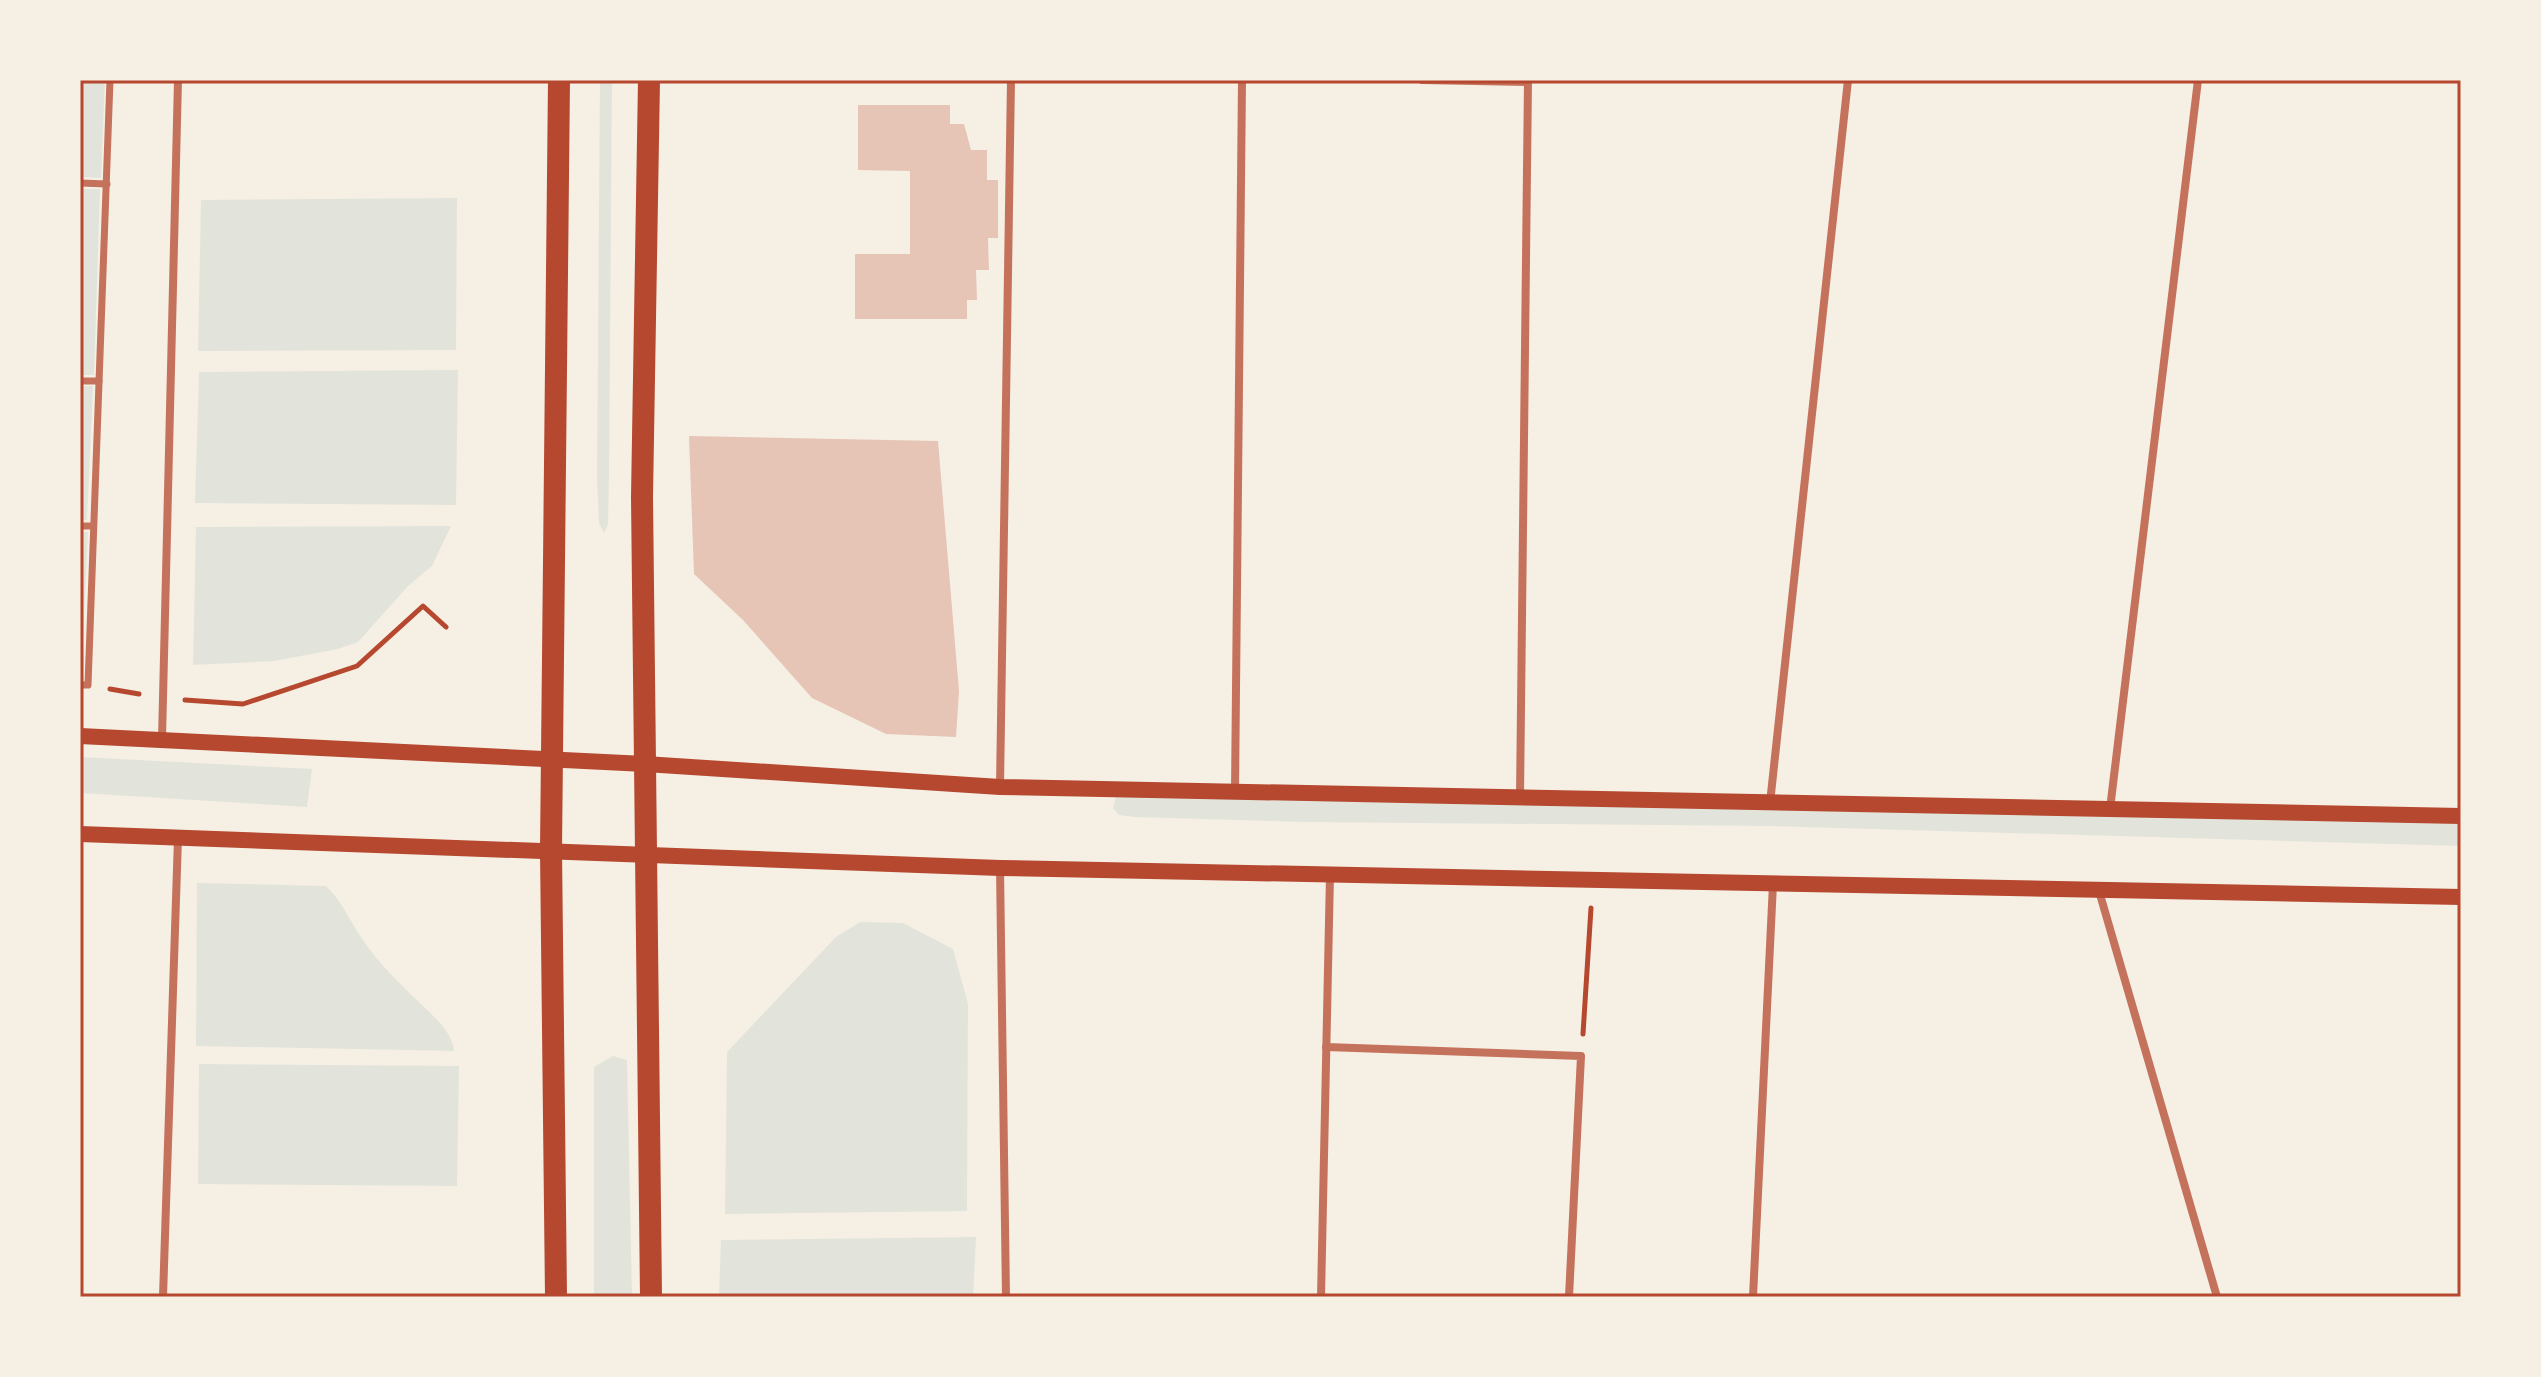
<svg xmlns="http://www.w3.org/2000/svg" width="2541" height="1377" font-family="'Times New Roman',serif">
	<style>
		.green { fill: #e2e4dc }
		.building { fill: #e6c5b7 }
		.lines { fill: none; stroke-linecap: round; stroke-linejoin: round }
		.path { stroke: #b5482f; stroke-width: 5 }
		.pedestrian { stroke: #c5725c; stroke-width: 7 }
		.minor { stroke: #c5725c; stroke-width: 8 }
		.secondary { stroke: #b5482f; stroke-width: 16 }
		.trunk { stroke: #b5482f; stroke-width: 22 }
		.neatline { fill: none; stroke: #b5482f; stroke-width: 3 }
	</style>
	<rect width="100%" height="100%" fill="#f6efe4"/>
	<!-- green -->
	<g class="green">
		<path d="M80 80H105L101 178 80 177Z"/>
		<path d="M600 80H612L609 476 608 524 604 533 599 523 597 480Z"/>
		<path d="M80 189H100L94 375H80Z"/>
		<path d="M457 198 456 350 198 351 201 200Z"/>
		<path d="M458 370 456 505 195 503 199 372Z"/>
		<path d="M80 386H93L87 520H80Z"/>
		<path d="M451 526 432 566 408 586 358 642 338 649 274 661 193 665 196 527Z"/>
		<path d="M80 531 88 532 81 677H80Z"/>
		<path d="M80 757 312 769 307 807 80 793Z"/>
		<path d="M1116 797 2461 817V846L1769 826 1308 822 1134 817 1119 815 1113 808Z"/>
		<path d="M197 883 326 886C341 900 349 919 361 937 377 962 401 985 423 1006 435 1017 453 1034 454 1051L196 1046Z"/>
		<path d="M860 922 903 923 953 949 968 1004 967 1211 725 1214 727 1052 836 937Z"/>
		<path d="M613 1056 627 1060 632 1297H594V1067Z"/>
		<path d="M199 1064 459 1066 457 1186 198 1184Z"/>
		<path d="M976 1237 973 1297H719L721 1240Z"/>
	</g>
	<!-- building -->
	<g class="building">
		<path d="M858 105H950V124H964L971 150H987V180H998V238H988L989 270H976L977 300H967V319H855V254H910V171L858 170Z"/>
		<path d="M689 436 938 441 959 691 956 737 886 734 812 698 743 620 694 574Z"/>
	</g>
	<g class="lines">
		<!-- path -->
		<g class="path">
			<path d="M110 689 139 694"/>
			<path d="M185 700 243 704 357 666 423 606 446 627"/>
			<path d="M1583 1034 1591 908"/>
		</g>
		<!-- pedestrian -->
		<g class="pedestrian">
			<path d="M80 183 107 184"/>
			<path d="M80 381H99"/>
			<path d="M80 526H93"/>
			<path d="M80 685H88L110 80"/>
		</g>
		<!-- minor -->
		<g class="minor">
			<path d="M1422 80 1528 82"/>
			<path d="M162 739 178 80"/>
			<path d="M1000 786 1011 80"/>
			<path d="M1235 791 1242 80"/>
			<path d="M1520 797 1528 80"/>
			<path d="M1770 803 1848 80"/>
			<path d="M2110 809 2198 80"/>
			<path d="M1000 868 1006 1297"/>
			<path d="M2099 891 2217 1297"/>
			<path d="M1326 1047 1581 1056 1569 1297"/>
			<path d="M163 1297 178 838"/>
			<path d="M1321 1297 1330 875"/>
			<path d="M1753 1297 1773 884"/>
		</g>
		<!-- secondary -->
		<g class="secondary">
			<path d="M80 736 645 764 1000 787 2461 816"/>
			<path d="M80 834 1000 868 2461 897"/>
		</g>
		<!-- trunk -->
		<g class="trunk">
			<path d="M649 80 642 497 651 1297"/>
			<path d="M556 1297 551 850 559 80"/>
		</g>
	</g>
	<!-- border -->
	<rect width="2541" height="1377" fill="none" stroke="#f6efe4" stroke-width="164"/>
	<rect x="82" y="82" width="2377" height="1213" class="neatline"/>
</svg>
